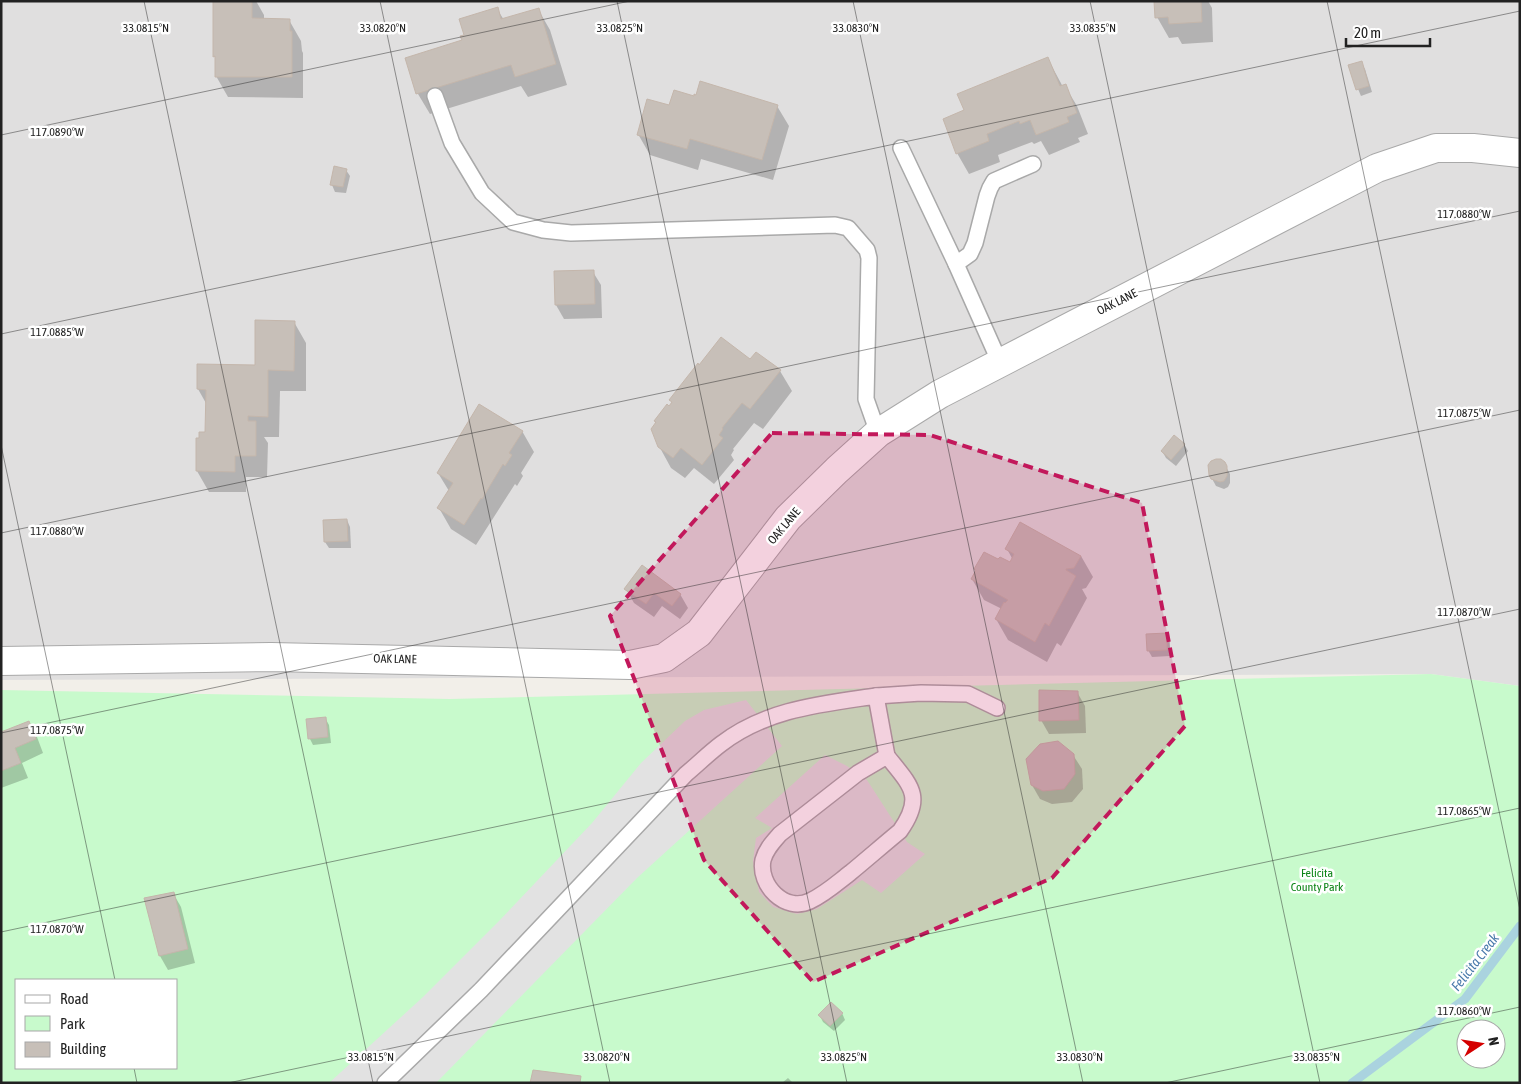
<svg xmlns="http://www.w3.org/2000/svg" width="1521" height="1084" font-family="'Asap Condensed',sans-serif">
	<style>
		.residential { fill: #e0dfdf }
		.park { fill: #c8facc; fill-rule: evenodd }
		.parking { fill: #e2e2e2 }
		.shadow { fill: #0003 }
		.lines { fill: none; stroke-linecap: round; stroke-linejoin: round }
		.stream { stroke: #aad3df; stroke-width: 9 }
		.building { fill: #c7bfb8; stroke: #c4b6ab }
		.service-casing { stroke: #a9a9a9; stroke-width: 18 }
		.minor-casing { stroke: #a9a9a9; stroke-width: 30 }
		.service { stroke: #fff; stroke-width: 15 }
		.minor { stroke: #fff; stroke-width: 28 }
		.marked { fill: #c2185b; fill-opacity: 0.2; stroke: #c2185b; stroke-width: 4; stroke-dasharray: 10 6; stroke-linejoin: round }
		.ticks { fill: none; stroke: #222; stroke-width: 1; stroke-opacity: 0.45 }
		.labels { text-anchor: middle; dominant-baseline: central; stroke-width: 5; stroke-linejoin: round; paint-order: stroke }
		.street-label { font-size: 12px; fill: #222; stroke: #fff }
		.park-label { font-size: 12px; fill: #0c8416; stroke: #fff }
		.water-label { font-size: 14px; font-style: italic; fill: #4a7aab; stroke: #fff }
		.ticks-label { font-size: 12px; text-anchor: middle; fill: #222; stroke: #fff; stroke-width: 5; stroke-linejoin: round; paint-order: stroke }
	</style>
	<rect width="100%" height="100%" fill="#f2efe9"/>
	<!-- residential -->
	<path class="residential" d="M1 1H1520V686L1431 674 1 680Z"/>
	<!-- park -->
	<path class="park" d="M1431 674 1520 686V1083H1V690L450 699ZM16 980H176V1068H16ZM1466 1029H1496V1059H1466Z"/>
	<!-- parking -->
	<g class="parking">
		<path d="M746 700 782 746 637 878 436 1083H329L423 997 499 921 592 823 641 763 685 721 704 710Z"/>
		<path d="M825 755 847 766 867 780 907 842 925 854 881 893 862 880 817 909 797 914 773 907 759 892 753 861 756 838 772 828 755 818Z"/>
	</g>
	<!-- shadow -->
	<g class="shadow">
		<path d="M214 1H256L264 15V20H289L301 41 302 51 303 53V98L228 97 216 76V59L214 56Z"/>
		<path d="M1155 1H1208L1212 8 1213 42 1182 44 1178 37 1169 38 1157 17Z"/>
		<path d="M497 9 504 20 538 9 550 30 567 85 528 97 521 86 430 114 418 94 407 59 463 41 465 35Z"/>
		<path d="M1048 59 1063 87 1065 86 1077 106 1088 134 1078 138 1080 142 1049 155 1041 141 1034 144 1032 142 998 155 1000 162 969 174 957 153 965 111Z"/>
		<path d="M1361 63 1365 69 1372 92 1361 96 1358 89Z"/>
		<path d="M695 98 777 106 789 126 773 180 701 159 698 170 650 155 638 134 670 107Z"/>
		<path d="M346 170 350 176 346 193 335 192 332 185Z"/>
		<path d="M593 272 601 285 602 318 564 319 556 305Z"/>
		<path d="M294 322 306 343V391H280L279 437H264L268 443 267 477H246V492H209L197 471 200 439 206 433 207 405 198 389 256 366Z"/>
		<path d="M750 361 780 371 792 391 763 429 754 423 733 449 734 450 731 455 734 460 714 484 694 468 685 478 671 468 659 446 655 421 669 407 699 367Z"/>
		<path d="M522 431 534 452 521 473 523 476 517 486 515 484 476 545 451 529 439 508 449 491 438 473Z"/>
		<path d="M1184 444 1188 451 1176 466 1166 458 1162 451Z"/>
		<path d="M1224 463 1230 474V483L1228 487 1224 489 1216 486 1210 475Z"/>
		<path d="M347 520 350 527 351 548H329L325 542Z"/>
		<path d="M1007 549 1081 556 1093 577 1086 588 1082 589 1087 598 1061 646 1057 643 1047 662 1008 640 996 619 1002 609 984 600 972 579 977 571 976 569 998 561 1011 564 1013 560Z"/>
		<path d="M626 589 680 594 688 608 680 619 662 606 654 617 634 603Z"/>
		<path d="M1166 634 1170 641V656L1152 657 1148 650Z"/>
		<path d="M1077 692 1085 706 1086 733 1049 734 1041 720Z"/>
		<path d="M325 718 329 725 331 743 313 745 310 739Z"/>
		<path d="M29 723 37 737 43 753 22 763 28 778 1 788V733Z"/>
		<path d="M1073 755 1082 769 1083 789 1072 802 1052 804 1040 799 1032 785Z"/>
		<path d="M173 893 181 907 195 963 168 970 160 956 145 899Z"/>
		<path d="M842 1013 845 1020 834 1031 823 1022 820 1016Z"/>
		<path d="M788 1078 793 1083H782Z"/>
	</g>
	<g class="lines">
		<!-- stream -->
		<path class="stream" d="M1352 1083 1465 999 1520 926"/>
	</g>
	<!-- building -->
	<g class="building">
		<path d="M213 1H252V18L290 19V31H292V77H215V56L213 57Z"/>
		<path d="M1154 1H1201L1202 22 1169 24 1168 17 1155 18Z"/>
		<path d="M498 7 501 19 539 8 556 64 515 77 511 65 416 94 405 58 462 40 460 36 464 35 459 19Z"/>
		<path d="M1048 57 1060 86 1066 84 1077 113 1067 117 1069 122 1036 135 1030 120 1020 124 1019 121 987 134 989 141 956 154 943 119 964 110 957 94Z"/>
		<path d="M1362 61 1369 86 1356 90 1348 65Z"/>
		<path d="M700 81 778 105 762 160 690 139 687 149 637 135 647 99 669 105 674 90 694 96V94L696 95Z"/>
		<path d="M334 166 347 169 343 187 330 185Z"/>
		<path d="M594 270 595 304 555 305 554 271Z"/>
		<path d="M255 320 295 321 294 371 268 370V417L248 416V421H256V456H235V472L196 471V438H199V432H205L206 390 197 389V364L255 365Z"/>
		<path d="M721 337 750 359 756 352 781 370 750 409 742 403 722 428 723 429 719 435 723 438 702 465 681 448 673 458 658 447 651 429 656 422 654 421 667 404 669 406 672 402 669 400 698 363 699 365Z"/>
		<path d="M479 404 523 431 509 453 512 455 505 466 503 464 482 499 481 498 464 525 437 508 453 483 437 473Z"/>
		<path d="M1174 435 1185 444 1171 460 1161 451Z"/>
		<path d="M1216 459H1221L1225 462 1227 466V476L1224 481 1220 482 1211 479 1209 475 1208 465 1211 461Z"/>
		<path d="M347 519 348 541 324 542 323 520Z"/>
		<path d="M1020 522 1081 556 1074 568 1066 569V570L1076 576 1049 626 1045 623 1035 642 995 619 1004 602 1005 603 1008 600 971 579 976 570 974 569 984 552 998 559 1000 557 1010 562 1014 554 1005 549Z"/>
		<path d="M642 565 681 594 672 606 654 593 646 604 624 589Z"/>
		<path d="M1167 633V650L1147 651 1146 634Z"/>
		<path d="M1039 690 1078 691 1079 720 1039 721Z"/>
		<path d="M326 717 328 737 308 739 306 719Z"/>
		<path d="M29 721 36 739 15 748 21 763 1 771V732Z"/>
		<path d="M1058 741 1074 754 1075 774 1064 789 1043 791 1031 785 1026 759 1040 744Z"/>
		<path d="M174 892 188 949 159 956 144 898Z"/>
		<path d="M831 1002 843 1013 830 1026 818 1015Z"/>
		<path d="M533 1070 581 1076 580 1083H530Z"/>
	</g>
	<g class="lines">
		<!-- service casing -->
		<g class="service-casing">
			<g id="service">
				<path d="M435 96 452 143 482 193 513 222 543 230 571 233 835 225 848 228 867 250 869 258 866 399 878 433"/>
				<path d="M901 148 956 264 1000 363"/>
				<path d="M956 264 970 254 975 243 987 196 990 188 994 181 1033 164"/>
				<path d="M876 696 921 693 968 694 997 708"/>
				<path d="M887 756C910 785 925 796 900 831 883 845 867 859 850 873 837 883 825 894 810 901 785 913 758 885 763 860 766 849 773 842 780 834L858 773Z"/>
				<path d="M385 1083 481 990 686 774C698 764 709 753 721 744 766 709 822 704 876 696L887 756"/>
			</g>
		</g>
		<!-- minor casing -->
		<g class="minor-casing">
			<path id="minor" d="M1 661 271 657 630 665 664 658 699 633 788 518 837 470 878 433 940 394 1377 168 1436 148H1473L1520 153"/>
		</g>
		<!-- service -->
		<use href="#service" class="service"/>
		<!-- minor -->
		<use href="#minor" class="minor"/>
	</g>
	<!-- marked area -->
	<path class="marked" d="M772 433 930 435 1142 503 1185 726 1052 878 813 982 704 860 610 616Z"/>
	<!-- ticks -->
	<path class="ticks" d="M144 1 373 1083M380 1 610 1083M617 1 847 1083M853 1 1083 1083M1090 1 1320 1083M1327 1 1520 910M1 135 630 1M1 334 1520 11M1 445 115 980M1 533 1520 211M1 733 1520 410M1 932 1520 609M134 1068 137 1083M228 1083 1520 808M1165 1083 1520 1007"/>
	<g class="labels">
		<!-- street labels -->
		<g class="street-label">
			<text transform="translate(1117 302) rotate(-27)">OAK LANE</text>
			<text transform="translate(784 526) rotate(-50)">OAK LANE</text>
			<text transform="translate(395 659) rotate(1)">OAK LANE</text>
		</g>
		<!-- park labels -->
		<g class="park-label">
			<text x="1317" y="873">Felicita<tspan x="1317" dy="14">County Park</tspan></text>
		</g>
		<!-- water labels -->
		<g class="water-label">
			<text transform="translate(1475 962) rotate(-52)">Felicita Creak</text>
		</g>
	</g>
	<g class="ticks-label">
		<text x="146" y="32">33.0815°N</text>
		<text x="383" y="32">33.0820°N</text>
		<text x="620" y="32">33.0825°N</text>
		<text x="856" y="32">33.0830°N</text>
		<text x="1093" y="32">33.0835°N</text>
		<text x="57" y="136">117.0890°W</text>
		<text x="1464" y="218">117.0880°W</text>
		<text x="57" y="336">117.0885°W</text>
		<text x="1464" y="417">117.0875°W</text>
		<text x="57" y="535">117.0880°W</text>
		<text x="1464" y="616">117.0870°W</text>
		<text x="57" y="734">117.0875°W</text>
		<text x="1464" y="815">117.0865°W</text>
		<text x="57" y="933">117.0870°W</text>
		<text x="1464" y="1015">117.0860°W</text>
		<text x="371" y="1061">33.0815°N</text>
		<text x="607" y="1061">33.0820°N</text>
		<text x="844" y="1061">33.0825°N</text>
		<text x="1080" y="1061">33.0830°N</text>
		<text x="1317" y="1061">33.0835°N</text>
	</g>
	<!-- border -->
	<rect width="1521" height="1084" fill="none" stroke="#222222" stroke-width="5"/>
	<!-- legend -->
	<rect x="15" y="979" width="162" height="90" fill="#ffffff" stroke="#a7a7a7"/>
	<rect x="25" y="995" width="25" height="8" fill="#ffffff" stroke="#a7a7a7"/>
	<text x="60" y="1004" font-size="15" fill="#222222">Road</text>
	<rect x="25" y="1016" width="25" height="15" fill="#c8facc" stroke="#a7a7a7"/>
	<text x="60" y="1029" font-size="15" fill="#222222">Park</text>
	<rect x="25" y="1042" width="25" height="15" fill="#c7bfb8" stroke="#a7a7a7"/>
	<text x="60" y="1054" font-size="15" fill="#222222">Building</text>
	<!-- north arrow -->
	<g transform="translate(1481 1044) rotate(78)"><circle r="24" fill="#ffffff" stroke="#a7a7a7"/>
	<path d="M0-4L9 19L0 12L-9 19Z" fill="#d40000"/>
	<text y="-8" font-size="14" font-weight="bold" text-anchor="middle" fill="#222222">N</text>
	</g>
	<!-- scale -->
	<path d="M1346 38v8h84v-8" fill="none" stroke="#222222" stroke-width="2.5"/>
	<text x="1354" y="38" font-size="15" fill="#222222" stroke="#ffffff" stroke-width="4" paint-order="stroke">20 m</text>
</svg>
